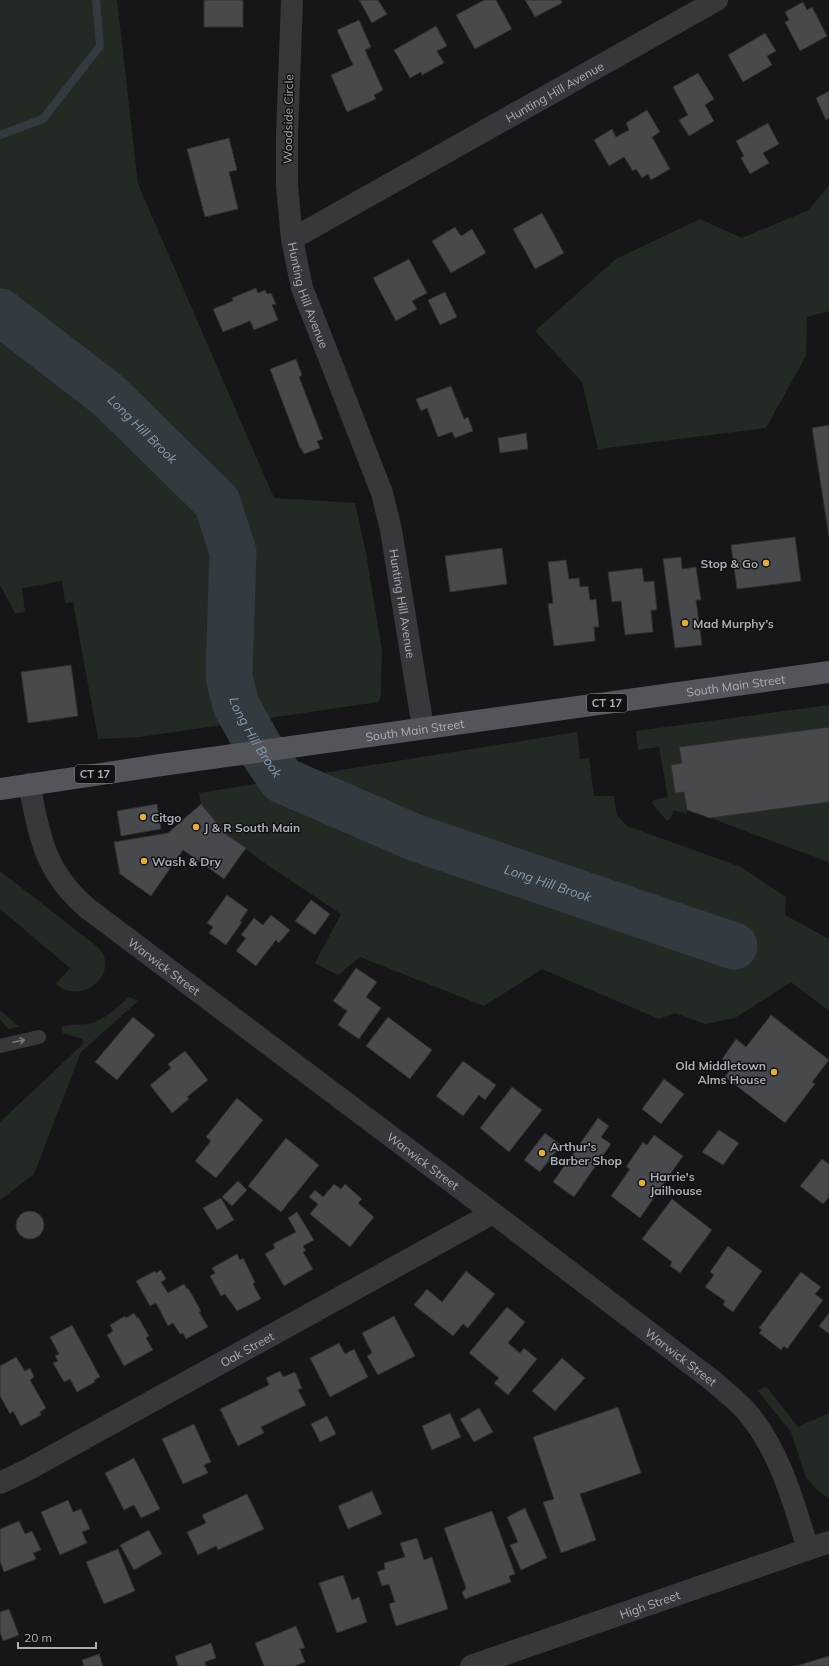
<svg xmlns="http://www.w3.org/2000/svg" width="829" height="1666" font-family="Mulish,sans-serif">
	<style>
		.green { fill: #232a24 }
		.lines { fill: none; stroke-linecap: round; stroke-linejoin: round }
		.stream { stroke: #333b41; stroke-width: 8 }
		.river { stroke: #333b41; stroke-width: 47 }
		.building { fill: #48494d; stroke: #303034 }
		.service { stroke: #38383c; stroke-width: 14 }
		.minor { stroke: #38383c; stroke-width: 22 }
		.tertiary { stroke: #38383c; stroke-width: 22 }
		.primary { stroke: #54555b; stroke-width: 22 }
		.oneway { stroke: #77787f }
		.poi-dot { fill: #dfad47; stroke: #111113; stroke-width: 1.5 }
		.labels { text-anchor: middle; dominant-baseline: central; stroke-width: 3; stroke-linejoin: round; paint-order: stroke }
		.shield { fill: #111113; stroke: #7c7e85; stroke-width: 1 }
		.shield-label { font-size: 11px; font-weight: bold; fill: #aaadb6 }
		.street-label { font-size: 12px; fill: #aaadb6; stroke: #111113 }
		.poi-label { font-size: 12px; font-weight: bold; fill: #aaadb6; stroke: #111113; text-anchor: start }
		.water-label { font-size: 13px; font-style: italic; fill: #849aae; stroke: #111113 }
	</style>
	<rect width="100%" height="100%" fill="#161618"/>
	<!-- green -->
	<g class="green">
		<path d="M0 0H117L138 184 274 498 355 503 366 553 382 650 381 696 378 702 140 737 98 739 73 602 65 603 62 581 22 588 25 612 15 613 0 585Z"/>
		<path d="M829 185V311L807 317 806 356 766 428 598 449 582 382 535 331 616 259 700 219 742 238 809 210Z"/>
		<path d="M829 705V727L679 747 682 763 671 765 675 793 684 792 687 814 674 810 670 819 667 821 652 803 653 800 668 797 659 747 638 750 636 731Z"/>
		<path d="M577 732 580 759 589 758 594 796H614L617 815 627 826 741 867 786 897 785 915 829 939V1011L791 982 735 1018 705 1024 675 1013 659 1019 542 969 484 1006 360 957 338 975 315 963 341 914 263 862 227 835 201 804 199 793Z"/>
		<path d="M829 802V862L710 818Z"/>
		<path d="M0 871 99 948C102 953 105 956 105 962 107 987 73 1001 56 984L70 968 0 909Z"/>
		<path d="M129 997 138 1001 81 1052 34 1174 0 1200V1122L83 1044 82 1039 63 1033 61 1030 63 1026C71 1024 78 1025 86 1024 102 1023 117 1007 129 997Z"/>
		<path d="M0 1010 18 1026 19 1027 8 1029 0 1019Z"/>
		<path d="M766 1386 798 1427 829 1413V1499L818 1491 806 1477 791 1432 758 1391Z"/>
	</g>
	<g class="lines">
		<!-- stream -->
		<path class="stream" d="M0 135 43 119 100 46 96 0"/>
		<!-- river -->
		<path class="river" id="s1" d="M0 312 108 395 217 502 233 552 229 677 236 705 258 745 282 780 416 838 734 946"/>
	</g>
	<!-- building -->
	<g class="building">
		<rect x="204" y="0" width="39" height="27"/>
		<path d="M359 0H378L387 14 372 23Z"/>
		<path d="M484 0H496L512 29 475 49 456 15Z"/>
		<path d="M525 0H561L562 3 535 17Z"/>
		<path d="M803 2 807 10 812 7 827 36 800 51 785 22 789 20 785 12Z"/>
		<path d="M359 20 371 47 365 50 383 90 374 95 376 99 347 112 331 75 353 65 337 30Z"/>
		<path d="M436 26 447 46 437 51 444 63 422 75 421 72 410 78 394 50Z"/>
		<path d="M765 33 776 51 767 56 772 65 743 82 728 55Z"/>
		<path d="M698 73 714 99 705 105 714 121 689 136 679 120 688 115 673 87Z"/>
		<path d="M829 91V118L826 120 816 98Z"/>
		<path d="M647 110 660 132 652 137 670 169 651 180 648 174 642 178 636 169 633 171 624 157 609 166 594 140 612 129 616 137 629 130 626 123Z"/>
		<path d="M768 123 779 144 763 153 769 163 750 174 741 158 744 156 736 141Z"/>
		<path d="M229 138 237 170 229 172 238 209 205 217 187 149Z"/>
		<path d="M542 213 564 253 535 269 513 229Z"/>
		<path d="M455 227 461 236 472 229 486 253 451 273 432 241Z"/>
		<path d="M409 259 427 293 412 301 417 309 396 321 373 278Z"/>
		<path d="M256 288 258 293 265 290 267 294 271 293 276 304 272 305 278 320 254 330 250 321 223 332 213 309 233 301 232 298Z"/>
		<path d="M445 292 457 317 440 325 428 300Z"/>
		<path d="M296 359 302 375 299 377 323 439 317 441 320 448 304 454 301 448H300L270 369Z"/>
		<path d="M451 386 464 419 468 417 473 431 455 438 452 432 438 437 427 408 421 411 416 399Z"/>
		<path d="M829 425V537L812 428Z"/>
		<path d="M526 433 528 449 500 453 498 438Z"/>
		<path d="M795 537 801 581 737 589 731 545Z"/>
		<path d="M502 548 507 584 450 592 445 556Z"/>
		<path d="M681 557 682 569 696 567 701 600H696L702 645 675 648 663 559Z"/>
		<path d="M566 560 569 579 579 578 580 587 588 586 590 600 596 599 599 627H594L595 641 554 646 548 604 553 603 548 562Z"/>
		<path d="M642 568 644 582 654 581 657 610H651L653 632 625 635 621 601 612 602 608 572Z"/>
		<path d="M71 665 78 716 28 723 21 672Z"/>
		<path d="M829 727V802L710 818 687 810 684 792 675 793 671 765 682 763 679 747Z"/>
		<path d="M157 804 161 829 121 836 117 811Z"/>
		<path d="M201 804 227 835 246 848 224 879 183 850 151 896 120 874 114 842 168 833Z"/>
		<path d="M227 895 248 910 240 921 242 922 226 945 209 933 213 927 207 923Z"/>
		<path d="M311 900 330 914 315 935 295 921Z"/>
		<path d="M271 915 290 930 279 943 276 940 256 966 236 951 246 938 241 935 254 918 263 925Z"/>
		<path d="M356 968 377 982 366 997 381 1008 359 1039 338 1025 347 1011 333 1001Z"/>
		<path d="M771 1015 829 1060 812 1082 815 1084 785 1123 725 1077 732 1067 722 1059 736 1039 746 1047Z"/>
		<path d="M133 1017 155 1035 117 1080 95 1062Z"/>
		<path d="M388 1017 432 1050 410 1079 366 1046Z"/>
		<path d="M185 1051 208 1080 187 1097 189 1099 172 1113 150 1085 171 1068 168 1064Z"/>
		<path d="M463 1061 496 1085 485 1100 479 1095 463 1116 436 1096Z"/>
		<path d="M664 1079 684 1094 661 1124 642 1109Z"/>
		<path d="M512 1087 542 1110 509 1152 480 1128Z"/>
		<path d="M237 1098 263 1120 216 1178 195 1161 211 1141 206 1137Z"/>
		<path d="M598 1118 609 1126 601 1137 611 1144 574 1197 553 1182Z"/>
		<path d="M719 1130 739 1143 723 1165 702 1152Z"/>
		<path d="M545 1133 561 1145 540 1172 524 1160Z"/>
		<path d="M654 1135 683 1156 640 1218 611 1196 630 1169 626 1167 643 1142 647 1145Z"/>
		<path d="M286 1138 319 1165 281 1212 248 1186Z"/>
		<path d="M822 1159 829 1164V1197L823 1204 800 1186Z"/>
		<path d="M238 1181 247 1190 232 1206 222 1197Z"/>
		<path d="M334 1184 341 1189 345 1184 362 1199 358 1203 374 1217 350 1247 310 1214 318 1204 309 1197 315 1190 323 1197Z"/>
		<path d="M221 1198 234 1220 217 1230 203 1208Z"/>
		<path d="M672 1199 712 1230 680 1273 670 1266 672 1262 642 1239Z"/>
		<circle cx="30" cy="1225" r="14"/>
		<path d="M297 1212 314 1240 303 1246 306 1251 303 1252 313 1269 284 1286 265 1254 275 1248 273 1244 296 1232 288 1218Z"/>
		<path d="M728 1246 762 1271 733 1312 723 1305 725 1301 705 1287 714 1275 710 1272Z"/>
		<path d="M237 1254 240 1260 243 1258 255 1282 253 1284 261 1299 237 1311 225 1294 221 1296 210 1276 215 1273 212 1268Z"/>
		<path d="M161 1270 166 1279 161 1282 168 1293 184 1284 187 1289 188 1288 201 1311 199 1312 208 1327 186 1339 183 1333 180 1334 173 1323 168 1326 156 1303 150 1306 136 1281 155 1271 156 1273Z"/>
		<path d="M466 1271 495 1294 468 1328 463 1324 453 1336 414 1305 427 1289 442 1302Z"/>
		<path d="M801 1272 821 1287 815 1294 823 1300 787 1349 784 1346 781 1350 759 1333 762 1330 759 1328Z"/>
		<path d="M507 1307 525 1322 508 1343 520 1353 524 1348 537 1359 508 1395 494 1383 499 1378 469 1353Z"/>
		<path d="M134 1313 137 1318 138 1317 149 1336 146 1338 153 1350 124 1366 107 1335 113 1331 110 1325 125 1316 126 1318Z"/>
		<path d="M829 1313V1334L819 1326Z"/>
		<path d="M394 1316 415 1356 378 1375 367 1356 372 1353 362 1333Z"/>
		<path d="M72 1325 100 1377 94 1380 95 1382 77 1392 70 1379 64 1382 53 1363 58 1361 55 1356 59 1354 50 1337Z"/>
		<path d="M339 1343 345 1354 354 1349 368 1377 330 1397 310 1358Z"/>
		<path d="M16 1357 25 1371 30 1368 34 1377 30 1380 46 1408 40 1412 41 1415 21 1426 13 1411 10 1414 0 1396V1366Z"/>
		<path d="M562 1358 585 1378 555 1411 532 1391Z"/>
		<path d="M280 1371 283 1377 295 1372 302 1388 298 1390 306 1405 261 1427 264 1433 238 1446 220 1409 269 1385 266 1378Z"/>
		<path d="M618 1407 641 1473 580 1494 596 1540 561 1553 543 1502 554 1499 533 1437Z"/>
		<path d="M479 1408 493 1432 474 1442 460 1419Z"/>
		<path d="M450 1413 461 1437 432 1450 422 1426Z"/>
		<path d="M327 1416 336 1434 320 1442 311 1424Z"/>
		<path d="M194 1424 211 1462 204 1465 208 1473 183 1484 162 1439Z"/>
		<path d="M134 1458 160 1509 141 1518 134 1505 124 1510 105 1473Z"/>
		<path d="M372 1491 382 1514 348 1529 338 1506Z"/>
		<path d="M247 1494 264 1529 218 1550 216 1546 198 1555 187 1532 206 1523 202 1515Z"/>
		<path d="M68 1500 73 1512 81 1509 90 1529 82 1532 87 1543 60 1555 41 1512Z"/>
		<path d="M525 1508 547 1558 521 1570 510 1545 518 1542 507 1517Z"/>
		<path d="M492 1511 515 1574 509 1576 511 1582 465 1599 462 1593 466 1588 444 1528Z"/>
		<path d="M19 1521 25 1534 32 1531 41 1550 33 1553 36 1559 4 1572 0 1561V1529Z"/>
		<path d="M149 1530 162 1554 134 1570 120 1545Z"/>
		<path d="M417 1538 424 1560 432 1557 448 1609 396 1626 389 1604 395 1602 389 1584 382 1586 377 1572 385 1569 384 1563 405 1557 400 1543Z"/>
		<path d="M118 1549 135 1591 104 1604 86 1562Z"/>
		<path d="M343 1575 352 1600 359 1597 367 1622 337 1633 319 1583Z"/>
		<path d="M9 1609 19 1635 3 1641 0 1632V1612Z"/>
		<path d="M296 1626 305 1648 300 1649 305 1662 294 1666H264L255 1643Z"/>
		<path d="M211 1643 216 1658 205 1662 206 1666H178L175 1656Z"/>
		<path d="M99 1654 103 1666H84L82 1660Z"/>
		<path d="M829 1656V1666H796Z"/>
	</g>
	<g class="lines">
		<!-- service -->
		<path class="service" d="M0 1046 39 1037"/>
		<!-- minor -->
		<g class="minor">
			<path id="s2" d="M292 0 287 135V186L292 239 302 288 382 493 391 530 423 728"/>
			<path id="s3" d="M292 239 717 0"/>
			<path id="s4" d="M29 784C40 837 44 871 87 908L493 1213 713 1381C724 1391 738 1401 747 1412 780 1451 793 1501 808 1549"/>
			<path id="s5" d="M0 1483 29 1469 493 1213"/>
		</g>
		<!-- tertiary -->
		<path class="tertiary" id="s6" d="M471 1666 829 1542"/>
		<!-- primary -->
		<path class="primary" id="s7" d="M0 789 161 765 829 672"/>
	</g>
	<!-- one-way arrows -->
	<defs><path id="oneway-shaft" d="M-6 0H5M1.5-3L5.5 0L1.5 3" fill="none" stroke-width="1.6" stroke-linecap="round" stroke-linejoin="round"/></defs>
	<use class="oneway" href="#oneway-shaft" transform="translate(19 1041) rotate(-12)"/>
	<!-- markers -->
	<g class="poi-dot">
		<circle cx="766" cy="563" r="4"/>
		<circle cx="685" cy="623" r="4"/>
		<circle cx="143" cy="817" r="4"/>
		<circle cx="196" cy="827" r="4"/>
		<circle cx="144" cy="861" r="4"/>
		<circle cx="774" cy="1072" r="4"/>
		<circle cx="542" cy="1153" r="4"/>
		<circle cx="642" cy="1183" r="4"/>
	</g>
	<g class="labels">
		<!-- shield labels -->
		<g class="shield">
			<rect x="587" y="694" width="40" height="18" rx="3"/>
			<rect x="75" y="765" width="40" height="18" rx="3"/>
		</g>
		<g class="shield-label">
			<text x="607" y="703">CT 17</text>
			<text x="95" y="774">CT 17</text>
		</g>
		<!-- street labels -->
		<g class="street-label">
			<text stroke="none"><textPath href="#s3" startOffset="301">Hunting Hill Avenue</textPath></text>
			<text transform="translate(288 119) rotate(-89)">Woodside Circle</text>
			<text stroke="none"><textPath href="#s2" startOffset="298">Hunting Hill Avenue</textPath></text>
			<text stroke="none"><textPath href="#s2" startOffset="622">Hunting Hill Avenue</textPath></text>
			<text stroke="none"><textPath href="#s7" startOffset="743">South Main Street</textPath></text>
			<text stroke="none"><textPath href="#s7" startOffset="419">South Main Street</textPath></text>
			<text stroke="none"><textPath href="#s4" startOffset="237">Warwick Street</textPath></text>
			<text stroke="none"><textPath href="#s4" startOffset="561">Warwick Street</textPath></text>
			<text stroke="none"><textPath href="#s5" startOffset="281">Oak Street</textPath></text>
			<text stroke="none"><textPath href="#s4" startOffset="885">Warwick Street</textPath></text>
			<text stroke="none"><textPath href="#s6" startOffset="189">High Street</textPath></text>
		</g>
		<!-- poi labels -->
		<g class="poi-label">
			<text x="758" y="563" text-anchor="end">Stop &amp; Go</text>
			<text x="693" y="623">Mad Murphy’s</text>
			<text x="151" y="817">Citgo</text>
			<text x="204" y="827">J &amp; R South Main</text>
			<text x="152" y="861">Wash &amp; Dry</text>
			<text x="766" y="1065" text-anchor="end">Old Middletown<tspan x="766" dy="14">Alms House</tspan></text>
			<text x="550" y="1146">Arthur's<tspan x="550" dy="14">Barber Shop</tspan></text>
			<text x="650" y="1176">Harrie's<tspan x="650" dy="14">Jailhouse</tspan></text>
		</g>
		<!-- water labels -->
		<g class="water-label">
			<text stroke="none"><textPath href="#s1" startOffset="185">Long Hill Brook</textPath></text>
			<text stroke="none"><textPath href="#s1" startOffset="533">Long Hill Brook</textPath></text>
			<text stroke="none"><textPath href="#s1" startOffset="869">Long Hill Brook</textPath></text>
		</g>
	</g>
	<!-- scale -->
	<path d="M18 1642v6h78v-6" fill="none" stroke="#aaadb6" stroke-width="2"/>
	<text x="24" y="1642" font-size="12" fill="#aaadb6" stroke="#111113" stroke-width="3" paint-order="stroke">20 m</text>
</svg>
